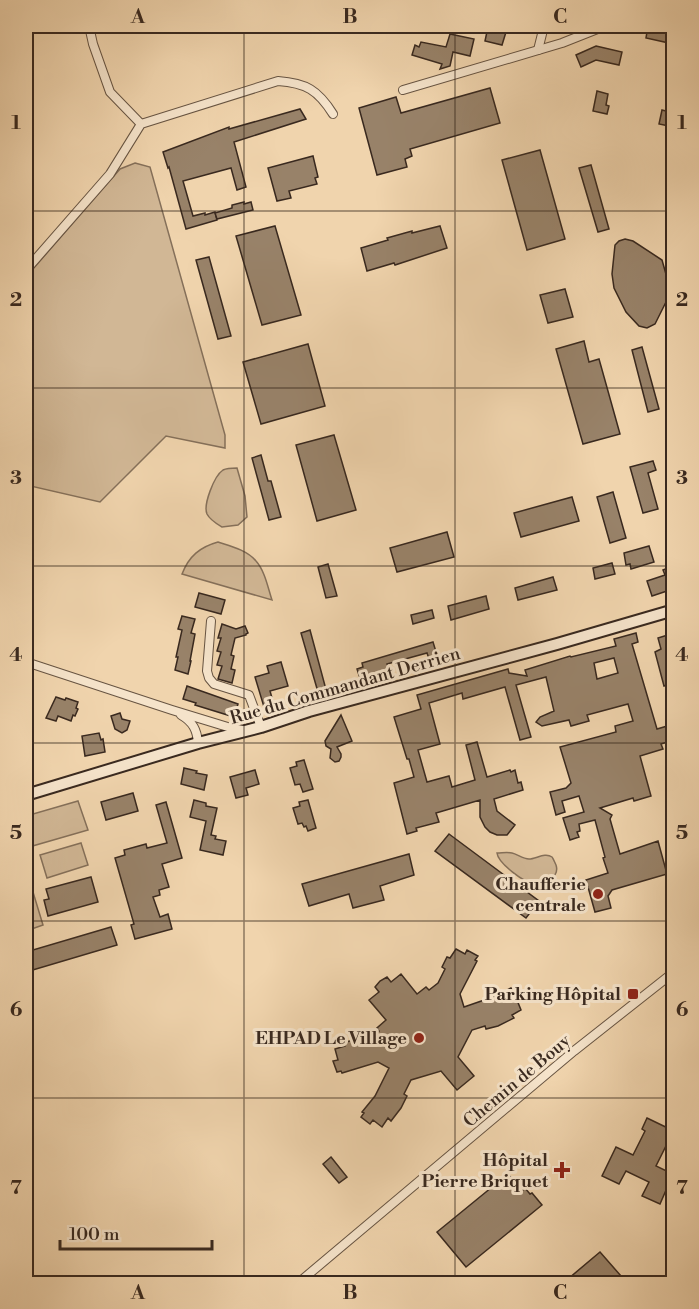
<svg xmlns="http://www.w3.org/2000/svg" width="699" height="1309" font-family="'Libre Bodoni',serif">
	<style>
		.green { fill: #d1b795; stroke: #85705a; stroke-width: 1.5 }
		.building { fill: #988269; stroke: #39291f; stroke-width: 1.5; fill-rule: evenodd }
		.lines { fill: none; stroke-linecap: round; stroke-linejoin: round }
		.street-casing { stroke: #675442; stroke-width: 10 }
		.secondary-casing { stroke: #39291f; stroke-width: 14 }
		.street { stroke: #f5e3ca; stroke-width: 8 }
		.secondary { stroke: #f5e3ca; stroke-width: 10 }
		.grid { fill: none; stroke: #39291f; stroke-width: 1.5; stroke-opacity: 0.55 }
		.poi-dot { fill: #8f2418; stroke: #f5e3ca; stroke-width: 2 }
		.labels { text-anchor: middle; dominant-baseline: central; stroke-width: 6; stroke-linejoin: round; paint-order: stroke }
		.street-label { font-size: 18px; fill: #39291f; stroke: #f5e3ca }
		.poi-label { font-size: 18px; font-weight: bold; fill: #39291f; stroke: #f5e3ca; text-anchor: end }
		.neatline { fill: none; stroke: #39291f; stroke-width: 2 }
		.grid-label { font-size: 20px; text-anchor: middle; font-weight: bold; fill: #39291f }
	</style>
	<rect width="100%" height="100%" fill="#f0d4ad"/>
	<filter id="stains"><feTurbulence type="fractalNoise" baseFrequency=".00333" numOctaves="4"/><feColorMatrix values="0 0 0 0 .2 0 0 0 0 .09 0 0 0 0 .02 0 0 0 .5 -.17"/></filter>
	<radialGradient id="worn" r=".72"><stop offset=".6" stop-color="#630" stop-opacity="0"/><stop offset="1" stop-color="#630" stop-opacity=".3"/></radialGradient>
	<!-- green -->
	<g class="green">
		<path d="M135 163 150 167 225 435V448L166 436 100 502 26 485V277L120 169Z"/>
		<path d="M237 468 245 496 247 517 238 525 222 527C217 524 210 520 207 514 203 505 214 476 223 470 227 468 232 468 237 468Z"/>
		<path d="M218 542C230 546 247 550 256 561 265 571 268 588 272 600L182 574C189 556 200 547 218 542Z"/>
		<path d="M78 801 88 830 29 847 26 837V816Z"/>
		<path d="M81 843 88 865 47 878 40 855Z"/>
		<path d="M497 853C502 853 507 852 512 853 517 854 523 859 529 859 536 859 545 852 552 857 553 858 555 863 556 865 560 877 545 884 535 884 524 883 498 863 497 853Z"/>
		<path d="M26 869 43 925 26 931Z"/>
	</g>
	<!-- building -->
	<g class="building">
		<path d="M648 26H673L669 43 646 38Z"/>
		<path d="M488 27 506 32 502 45 485 41Z"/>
		<path d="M450 34 474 39 470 56 453 52 450 66 440 69 442 64 412 55 415 45 419 47 421 42 446 47Z"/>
		<path d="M596 46 622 52 619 65 596 60 581 67 576 55Z"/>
		<path d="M490 88 500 123 410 149 412 156 405 159 407 167 377 175 359 108 396 97 401 113Z"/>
		<path d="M597 91 608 94 606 105 609 106 607 114 593 111Z"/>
		<path d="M300 109 306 119 234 142 246 187 237 190 231 168 183 181 193 216 205 213V215L215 212 217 220 186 229 169 167 168 168 163 152 229 127V129Z"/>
		<path d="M662 110 674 113V127L659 124Z"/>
		<path d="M540 150 565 239 527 250 502 160Z"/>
		<path d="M313 156 318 177 315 178 317 184 289 191 291 198 277 201 268 168Z"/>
		<path d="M591 165 609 229 598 232 579 168Z"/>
		<path d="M244 202V204L251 202 253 210 217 219 215 213 232 208V205Z"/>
		<path d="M275 226 301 315 262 325 236 236Z"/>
		<path d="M440 226 447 248 395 265 394 263 367 271 361 248 388 240 387 238 412 231V233Z"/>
		<path d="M625 239 633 241 662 260 671 292 655 324 647 328 639 326 626 312 614 288 612 274 615 245 619 241Z"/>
		<path d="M209 257 231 336 218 339 196 260Z"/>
		<path d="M565 289 573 317 548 323 540 295Z"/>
		<path d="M584 341 589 362 599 359 620 434 583 444 556 349Z"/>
		<path d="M308 344 325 406 261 424 243 362Z"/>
		<path d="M642 347 659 409 648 412 632 350Z"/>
		<path d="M334 435 356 510 317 521 296 445Z"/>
		<path d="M261 455 268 481H271L281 517 269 520 252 458Z"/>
		<path d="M653 461 656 470 648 473 658 509 643 513 630 467Z"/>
		<path d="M613 492 626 538 610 543 597 497Z"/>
		<path d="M572 497 579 521 521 537 514 513Z"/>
		<path d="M447 532 454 557 397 572 390 548Z"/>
		<path d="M649 546 654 562 631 569 630 564 626 565 624 553Z"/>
		<path d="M612 563 615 574 595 579 593 568Z"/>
		<path d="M328 564 337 596 326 598 318 567Z"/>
		<path d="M671 567 674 573V582L668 583 670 590 652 596 647 581 665 575 663 570Z"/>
		<path d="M553 577 557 590 518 600 515 588Z"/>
		<path d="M199 593 225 600 221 614 195 607Z"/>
		<path d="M486 596 489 609 451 620 448 606Z"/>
		<path d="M432 610 434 618 413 624 411 615Z"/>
		<path d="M182 616 195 619 191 633 195 634 190 661H191L188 674 175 670 178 657H176L182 630 178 629Z"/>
		<path d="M222 624 236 629 245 626 248 633 246 634V635L235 638 231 655 234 656 231 669 235 670 232 683 218 679 222 666 217 665 221 652 217 651 221 638H218Z"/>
		<path d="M310 630 328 697 320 699 301 633Z"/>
		<path d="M636 633 638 642 632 644 657 729 674 724V740L661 744 663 749 640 756 651 796 634 801 633 798 600 808 612 815 610 819 620 854 658 841 667 874 612 890 608 896 611 908 595 912 586 880 608 873 603 858 605 857 595 820 579 824 580 831 577 832 579 837 570 840 563 818 584 812 579 796 562 801 565 812 556 815 550 792 566 788 571 783 560 747 616 732 615 726 633 721 628 704 587 715 589 721 571 726 569 720 542 726 536 722 540 717 554 711 546 677 516 685 531 737 520 740 505 687 463 699 462 693 429 703 440 744 418 750 427 782 449 776 452 787 475 780 466 745 477 742 487 777 510 770 511 772 515 770 518 783 521 782 523 790 494 799 497 811 515 825 507 835H497L490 832 485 827 480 817V800L436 813 439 822 416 828 417 831 407 834 394 783 414 777 409 759H407L394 717 421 709 417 695 508 669 509 673 527 676 525 670 570 656 571 657 616 646 614 639ZM614 658 618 673 597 679 594 663Z"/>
		<path d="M674 633V683L664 686 655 652 661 649 658 638Z"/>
		<path d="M433 642 440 665 432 668 427 653 387 664 392 679 363 687 357 669 363 667 362 663Z"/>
		<path d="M281 662 288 686 270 691 274 705 264 707 255 677 269 673 267 666Z"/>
		<path d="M187 686 238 704 234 717 195 705 196 703 183 699Z"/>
		<path d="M56 697 65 700 66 698 78 702 76 708 78 709 75 716 73 715 71 721 58 716 56 721 46 718Z"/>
		<path d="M120 713 122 719 130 721 127 730 122 733 115 729 111 716Z"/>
		<path d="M341 715 352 741 337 747 341 754V757L339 761 335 762 330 758 331 749 326 746 325 741Z"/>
		<path d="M99 733 101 740 103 739 105 752 85 756 82 736Z"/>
		<path d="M304 760 313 789 303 792 300 784 295 785 290 768 297 766 296 762Z"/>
		<path d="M184 768 197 771 196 773 207 775 204 790 181 784Z"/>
		<path d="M255 770 259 784 246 788 248 795 236 798 230 777Z"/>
		<path d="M133 793 138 811 106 820 101 802Z"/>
		<path d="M194 800 206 803V806L217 808 211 835 216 836 215 839 226 841 223 855 200 850 206 821 190 817Z"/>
		<path d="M308 800 316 828 308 831 306 826 304 827 302 823 298 824 293 808 300 806 299 802Z"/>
		<path d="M166 802 182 858 162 864 169 887 159 890 160 895 153 897 160 917 168 914 172 929 135 939 131 925 134 924 115 858 125 855 124 850 146 844 147 848 167 843 156 805Z"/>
		<path d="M449 834 539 901 526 918 435 851Z"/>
		<path d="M409 854 414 875 380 886 384 900 353 908 349 894 309 906 302 884Z"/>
		<path d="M91 877 98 902 48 916 44 900 49 899 46 889Z"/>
		<path d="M111 927 117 945 26 972V952Z"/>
		<path d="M456 949 465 954 467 950 478 956 475 960 477 961 460 994 464 1007 490 998 511 988 512 990 516 988 521 998 517 1000 521 1010 512 1015 514 1018 498 1026 486 1029 485 1026 472 1030 458 1057 474 1076 457 1090 441 1071 411 1080 404 1094 407 1096 401 1108 391 1121 388 1118 382 1127 373 1120 370 1124 361 1117 364 1113 362 1112 375 1096 389 1068 378 1062 342 1073 341 1071 337 1072 333 1061 338 1060 335 1049 345 1046 344 1043 355 1039 356 1043 370 1039 379 1031 377 1028 386 1020 369 1000 379 992 375 987 380 981 387 977 391 982 401 974 417 994 426 987 429 990 438 983 445 969 442 967 447 957 450 958Z"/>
		<path d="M647 1118 674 1131V1139L671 1143 668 1142 656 1166 673 1174 660 1204 642 1196 649 1182 626 1171 619 1184 602 1176 616 1147 633 1155 645 1131 642 1129Z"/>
		<path d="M331 1157 347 1177 339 1183 323 1164Z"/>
		<path d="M508 1174 522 1191 525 1188 530 1194 532 1193 542 1205 466 1267 437 1232Z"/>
		<path d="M600 1252 628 1284H608L605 1280 600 1284H562Z"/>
	</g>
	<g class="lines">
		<!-- street casing -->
		<g class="street-casing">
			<g id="street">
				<path d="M89 26 93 44 110 92 141 124"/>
				<path d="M538 50 544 26"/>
				<path d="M403 90 562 43 605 26"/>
				<path d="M26 270 110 174 141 124 278 81C306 83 318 90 333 114"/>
				<path d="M211 621 207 671 209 678 214 684 249 695 261 727"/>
				<path d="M26 662 172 710 231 728 243 730"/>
				<path d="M181 715C193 722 197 730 198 743"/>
				<path d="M297 1284 574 1051 674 972"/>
			</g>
		</g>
		<!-- secondary casing -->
		<g class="secondary-casing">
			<path id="secondary" d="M26 795 198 743 261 727 309 711 557 644 674 610"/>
		</g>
		<!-- street -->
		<use href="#street" class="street"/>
		<!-- secondary -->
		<use href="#secondary" class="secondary"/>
	</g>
	<!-- grid -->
	<path class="grid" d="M244 26V1284M455 26V1284M26 211H674M26 388H674M26 566H674M26 743H674M26 921H674M26 1098H674"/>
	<!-- markers -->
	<g class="poi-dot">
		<circle cx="598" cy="894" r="6"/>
		<rect x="627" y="988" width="12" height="12" rx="3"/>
		<circle cx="419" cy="1038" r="6"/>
		<path d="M559 1161h6v6h6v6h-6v6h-6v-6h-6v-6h6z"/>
	</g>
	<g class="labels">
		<!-- street labels -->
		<g class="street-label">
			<text transform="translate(345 686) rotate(-16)">Rue du Commandant Derrien</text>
			<text transform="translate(517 1081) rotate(-40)">Chemin de Bouy</text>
		</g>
		<!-- poi labels -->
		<g class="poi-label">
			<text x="586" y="884">Chaufferie<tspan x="586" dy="21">centrale</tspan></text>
			<text x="621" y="994">Parking Hôpital</text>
			<text x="407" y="1038">EHPAD Le Village</text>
			<text x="548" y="1160">Hôpital<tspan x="548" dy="21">Pierre Briquet</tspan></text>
		</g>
	</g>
	<!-- margin -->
	<rect width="699" height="1309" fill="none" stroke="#f0d4ad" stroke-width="66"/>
	<!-- scale -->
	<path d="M60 1240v9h152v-9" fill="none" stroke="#39291f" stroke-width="3"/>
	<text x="69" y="1240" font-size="18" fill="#39291f" stroke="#f5e3ca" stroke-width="4.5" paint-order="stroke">100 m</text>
	<rect x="33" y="33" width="633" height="1243" class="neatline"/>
	<g class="grid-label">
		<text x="138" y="23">A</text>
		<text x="350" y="23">B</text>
		<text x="560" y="23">C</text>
		<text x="16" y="129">1</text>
		<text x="682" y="129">1</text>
		<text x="16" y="306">2</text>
		<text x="682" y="306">2</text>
		<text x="16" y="484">3</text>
		<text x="682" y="484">3</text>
		<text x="16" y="661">4</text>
		<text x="682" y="661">4</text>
		<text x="16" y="839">5</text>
		<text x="682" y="839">5</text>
		<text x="16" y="1016">6</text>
		<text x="682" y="1016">6</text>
		<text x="16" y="1194">7</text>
		<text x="682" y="1194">7</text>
		<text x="138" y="1299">A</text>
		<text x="350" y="1299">B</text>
		<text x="560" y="1299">C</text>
	</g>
	<rect width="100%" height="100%" filter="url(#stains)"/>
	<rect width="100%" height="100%" fill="url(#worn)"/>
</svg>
